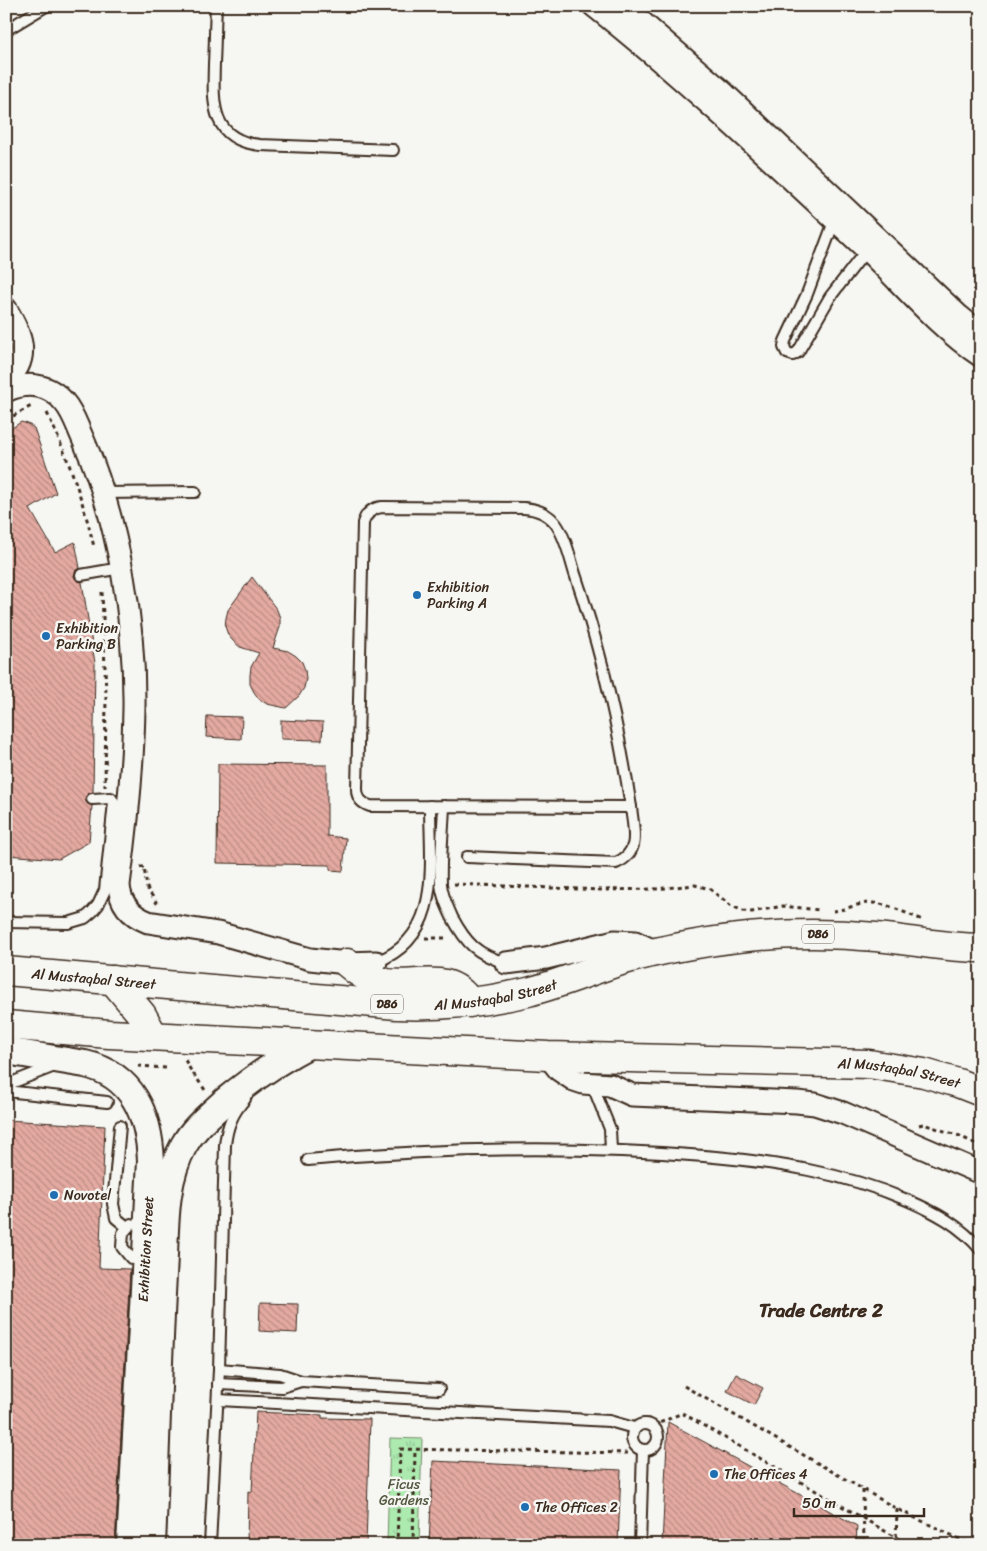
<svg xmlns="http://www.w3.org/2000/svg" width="987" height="1551" font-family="Sriracha,sans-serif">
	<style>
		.park { fill: url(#park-tufts); stroke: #748a67 }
		.building { fill: url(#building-back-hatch); stroke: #3b2a1e }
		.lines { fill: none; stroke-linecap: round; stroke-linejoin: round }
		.service-casing { stroke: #3b2a1e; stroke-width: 14 }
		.minor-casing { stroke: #3b2a1e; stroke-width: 25 }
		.tertiary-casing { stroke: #3b2a1e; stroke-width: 30 }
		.primary-casing { stroke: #3b2a1e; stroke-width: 31 }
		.path { stroke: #3b2a1e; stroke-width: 3; stroke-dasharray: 4 4; stroke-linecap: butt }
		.service { stroke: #f6f6f2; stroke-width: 10 }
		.minor { stroke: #f6f6f2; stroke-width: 21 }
		.tertiary { stroke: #f6f6f2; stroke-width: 26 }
		.primary { stroke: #f6f6f2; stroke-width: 28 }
		.poi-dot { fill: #1f6fb2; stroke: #f6f6f2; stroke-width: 2 }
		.labels { text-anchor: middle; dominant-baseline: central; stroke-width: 5; stroke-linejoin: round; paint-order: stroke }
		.shield { fill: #f6f6f2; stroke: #73675e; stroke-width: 1 }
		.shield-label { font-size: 12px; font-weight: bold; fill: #3b2a1e }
		.poi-label { font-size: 14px; fill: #3b2a1e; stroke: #f6f6f2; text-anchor: start }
		.street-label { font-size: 14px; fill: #3b2a1e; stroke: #f6f6f2 }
		.park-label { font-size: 14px; fill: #575a42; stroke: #f6f6f2 }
		.district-label { font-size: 19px; font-weight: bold; fill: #3b2a1e; stroke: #f6f6f2 }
	</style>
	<defs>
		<pattern id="park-tufts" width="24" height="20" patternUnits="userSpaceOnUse" patternTransform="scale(1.25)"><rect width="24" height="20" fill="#aceab0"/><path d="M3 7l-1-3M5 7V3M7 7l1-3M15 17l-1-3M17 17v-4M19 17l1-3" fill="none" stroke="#95c997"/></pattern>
		<pattern id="building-back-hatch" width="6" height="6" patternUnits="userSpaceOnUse" patternTransform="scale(1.25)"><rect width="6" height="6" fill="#e4aaa2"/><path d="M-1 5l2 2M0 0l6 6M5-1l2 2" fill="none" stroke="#ba8b83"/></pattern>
	</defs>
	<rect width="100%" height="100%" fill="#f6f6f2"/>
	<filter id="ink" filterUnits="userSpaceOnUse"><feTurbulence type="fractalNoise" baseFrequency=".02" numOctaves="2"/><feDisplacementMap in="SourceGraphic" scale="10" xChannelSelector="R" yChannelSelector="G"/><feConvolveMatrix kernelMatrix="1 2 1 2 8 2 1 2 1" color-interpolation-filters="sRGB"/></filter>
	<g filter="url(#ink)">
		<!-- park -->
		<path class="park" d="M390 1438 422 1439 419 1545H387Z"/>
		<!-- building -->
		<g class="building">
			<path d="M21 422 28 424 34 428 56 493 30 509 55 552 75 542 80 568 76 570 74 576 76 580 82 582 95 663 93 792 88 794 85 799 87 803 92 806 89 842 59 859 6 855V432Z"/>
			<path d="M252 577 277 610 280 618V627L273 648 288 651 296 656 302 662 305 670 306 679 304 688 299 696 286 708 267 704 259 699 254 692 250 684V675L251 667 259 653 240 647 233 641 228 635 225 626 226 618 228 610Z"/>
			<path d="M207 716 242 717 241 739 206 737Z"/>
			<path d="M281 720 323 722 322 740 281 739Z"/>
			<path d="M218 764 327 765V836L346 838 343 871 330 870V865L217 863Z"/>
			<path d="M6 1120 105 1126 99 1268 130 1269 115 1545H6Z"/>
			<path d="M260 1303 298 1304 297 1333 259 1331Z"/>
			<path d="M736 1374 763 1388 754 1405 727 1391Z"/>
			<path d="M256 1412 322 1415V1418L370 1419 366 1545H247L248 1491 252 1492Z"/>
			<path d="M668 1422 857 1526 856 1545H662Z"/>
			<path d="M433 1461 621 1470 618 1545H429Z"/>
		</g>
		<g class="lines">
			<!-- service casing -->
			<g class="service-casing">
				<g id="service">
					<path d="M216 6C215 25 215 45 214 64 213 102 210 140 260 145L393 150"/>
					<path d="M6 30 46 6"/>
					<path d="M835 219 807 294 785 341 784 347 787 353 793 355 798 352 830 297 868 248"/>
					<path d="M102 493 195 492"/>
					<path d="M382 507 524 508C537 509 548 513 556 524 566 538 570 558 575 574 601 650 619 728 631 807L370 806C361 803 357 798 357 789L363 523C366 513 372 508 382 507Z"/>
					<path d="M81 575 121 568"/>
					<path d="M444 806C443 832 440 858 441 884 442 896 447 906 452 917 466 943 476 954 506 963"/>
					<path d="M467 857 616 863C642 852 633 829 631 807"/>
					<path d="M6 922 68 923 85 918 92 912 98 905 105 890 114 802 111 798 92 799"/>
					<path d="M376 962C443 937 430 864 430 806"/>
					<path d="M592 1084 610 1129 611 1150"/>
					<path d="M6 1085 57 1065"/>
					<path d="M6 1091 107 1102"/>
					<path d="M120 1126 113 1204 116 1218 127 1227"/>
					<path d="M308 1160C440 1148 572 1145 704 1156 774 1162 842 1172 907 1200 935 1212 960 1225 981 1250"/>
					<path d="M131 1224 123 1233 122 1247 131 1258 145 1260"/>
					<path d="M219 1369 280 1374 301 1381 439 1389"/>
					<path d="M218 1384 282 1387 301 1381"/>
					<path d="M218 1400 609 1421 634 1428"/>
					<circle cx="645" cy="1437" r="13"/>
					<path d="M210 1545 219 1369 225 1145C227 1127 232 1113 245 1099"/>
					<path d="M640 1545 643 1450"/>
				</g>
			</g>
			<!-- minor casing -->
			<g class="minor-casing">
				<g id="minor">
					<path d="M594 6C688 81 775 164 862 245 901 282 936 326 981 356"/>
					<path d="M623 6 725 94 959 316 981 334"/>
					<path d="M6 309C21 334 32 358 6 381"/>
					<path d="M6 391C27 381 49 384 64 402 73 412 77 426 83 439 118 518 135 621 134 708 133 766 127 827 119 885 120 903 130 915 148 922L218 933 310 959 347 963 376 962"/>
					<path d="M506 963 546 958 615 941 635 942 656 952"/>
					<path d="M548 1056 559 1070 574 1080 583 1083 610 1085 632 1095 797 1102 815 1104 843 1113 981 1173"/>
				</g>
			</g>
			<!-- tertiary casing -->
			<g class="tertiary-casing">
				<g id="tertiary">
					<path d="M6 1051 85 1064C133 1075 149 1115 151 1161L130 1545"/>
					<path d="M152 1545C156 1455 158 1365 163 1275 166 1233 162 1184 184 1145 194 1127 210 1115 225 1101 252 1079 279 1060 310 1044"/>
				</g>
			</g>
			<!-- primary casing -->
			<g class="primary-casing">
				<g id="primary">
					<path d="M347 963C357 972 367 979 380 982 413 990 448 968 470 1003"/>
					<path id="s1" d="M6 971 397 1005C441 1007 485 1002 528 992 560 984 590 971 621 961 644 954 668 949 691 945 752 934 814 931 876 937 911 940 945 948 981 948"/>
					<path d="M113 980 142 1015 153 1035"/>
					<path id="s2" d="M6 1025 109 1034 548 1056 869 1064 924 1073 958 1083 981 1092"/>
				</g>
			</g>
			<!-- path -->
			<g class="path">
				<path d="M47 413C68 457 83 500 94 547"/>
				<path d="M6 420 33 405"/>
				<path d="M102 592 106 694 105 787"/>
				<path d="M140 867H144L147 888 158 905"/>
				<path d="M454 884 602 890 655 889 695 885 710 889 730 905 743 911 752 912 783 906 819 910"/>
				<path d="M833 911C845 910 856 904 868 903 887 902 903 913 921 919"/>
				<path d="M425 938H449"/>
				<path d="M185 1060 190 1069 205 1090"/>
				<path d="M138 1066 166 1068"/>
				<path d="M919 1125 923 1124 960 1136 981 1147"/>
				<path d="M684 1386 897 1509 972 1545"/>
				<path d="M653 1426 682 1413 909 1545"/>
				<path d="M863 1490 864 1545"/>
				<path d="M397 1545 400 1449 630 1453"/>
				<path d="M413 1545 415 1449"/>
				<path d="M896 1545 897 1509"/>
			</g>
			<!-- service -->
			<use href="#service" class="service"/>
			<!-- minor -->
			<use href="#minor" class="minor"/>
			<!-- tertiary -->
			<use href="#tertiary" class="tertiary"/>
			<!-- primary -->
			<use href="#primary" class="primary"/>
		</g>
	</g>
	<!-- markers -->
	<g class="poi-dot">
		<circle cx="417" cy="595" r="5"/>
		<circle cx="46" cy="636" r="5"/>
		<circle cx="54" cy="1195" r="5"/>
		<circle cx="714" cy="1474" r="5"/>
		<circle cx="525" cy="1507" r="5"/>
	</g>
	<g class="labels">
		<!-- shield labels -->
		<g class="shield">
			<rect x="802" y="924.5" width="32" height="19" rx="4"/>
			<rect x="371" y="994.5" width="32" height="19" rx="4"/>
		</g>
		<g class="shield-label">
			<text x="818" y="934">D86</text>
			<text x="387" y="1004">D86</text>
		</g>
		<!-- poi labels -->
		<g class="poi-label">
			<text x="427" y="587">Exhibition<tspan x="427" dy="16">Parking A</tspan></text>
			<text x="56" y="628">Exhibition<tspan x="56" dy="16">Parking B</tspan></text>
			<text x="64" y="1195">Novotel</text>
			<text x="724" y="1474">The Offices 4</text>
			<text x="535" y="1507">The Offices 2</text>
		</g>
		<!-- street labels -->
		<g class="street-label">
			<text stroke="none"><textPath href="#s1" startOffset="88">Al Mustaqbal Street</textPath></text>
			<text stroke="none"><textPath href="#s1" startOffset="492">Al Mustaqbal Street</textPath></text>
			<text stroke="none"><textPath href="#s2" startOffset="895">Al Mustaqbal Street</textPath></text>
			<text transform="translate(146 1249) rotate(-87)">Exhibition Street</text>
		</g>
		<!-- park labels -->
		<g class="park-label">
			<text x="404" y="1484">Ficus<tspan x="404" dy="16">Gardens</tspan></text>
		</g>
		<!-- district labels -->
		<g class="district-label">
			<text x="821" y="1310">Trade Centre 2</text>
		</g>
	</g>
	<!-- margin -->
	<rect width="987" height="1551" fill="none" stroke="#f6f6f2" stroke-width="25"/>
	<rect x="12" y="12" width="962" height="1526" fill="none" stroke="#3b2a1e" stroke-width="2" filter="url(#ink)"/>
	<!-- scale -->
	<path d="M794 1508v8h130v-8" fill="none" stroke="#3b2a1e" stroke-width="2.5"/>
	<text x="802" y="1508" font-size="15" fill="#3b2a1e" stroke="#f6f6f2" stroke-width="4" paint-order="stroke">50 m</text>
</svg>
